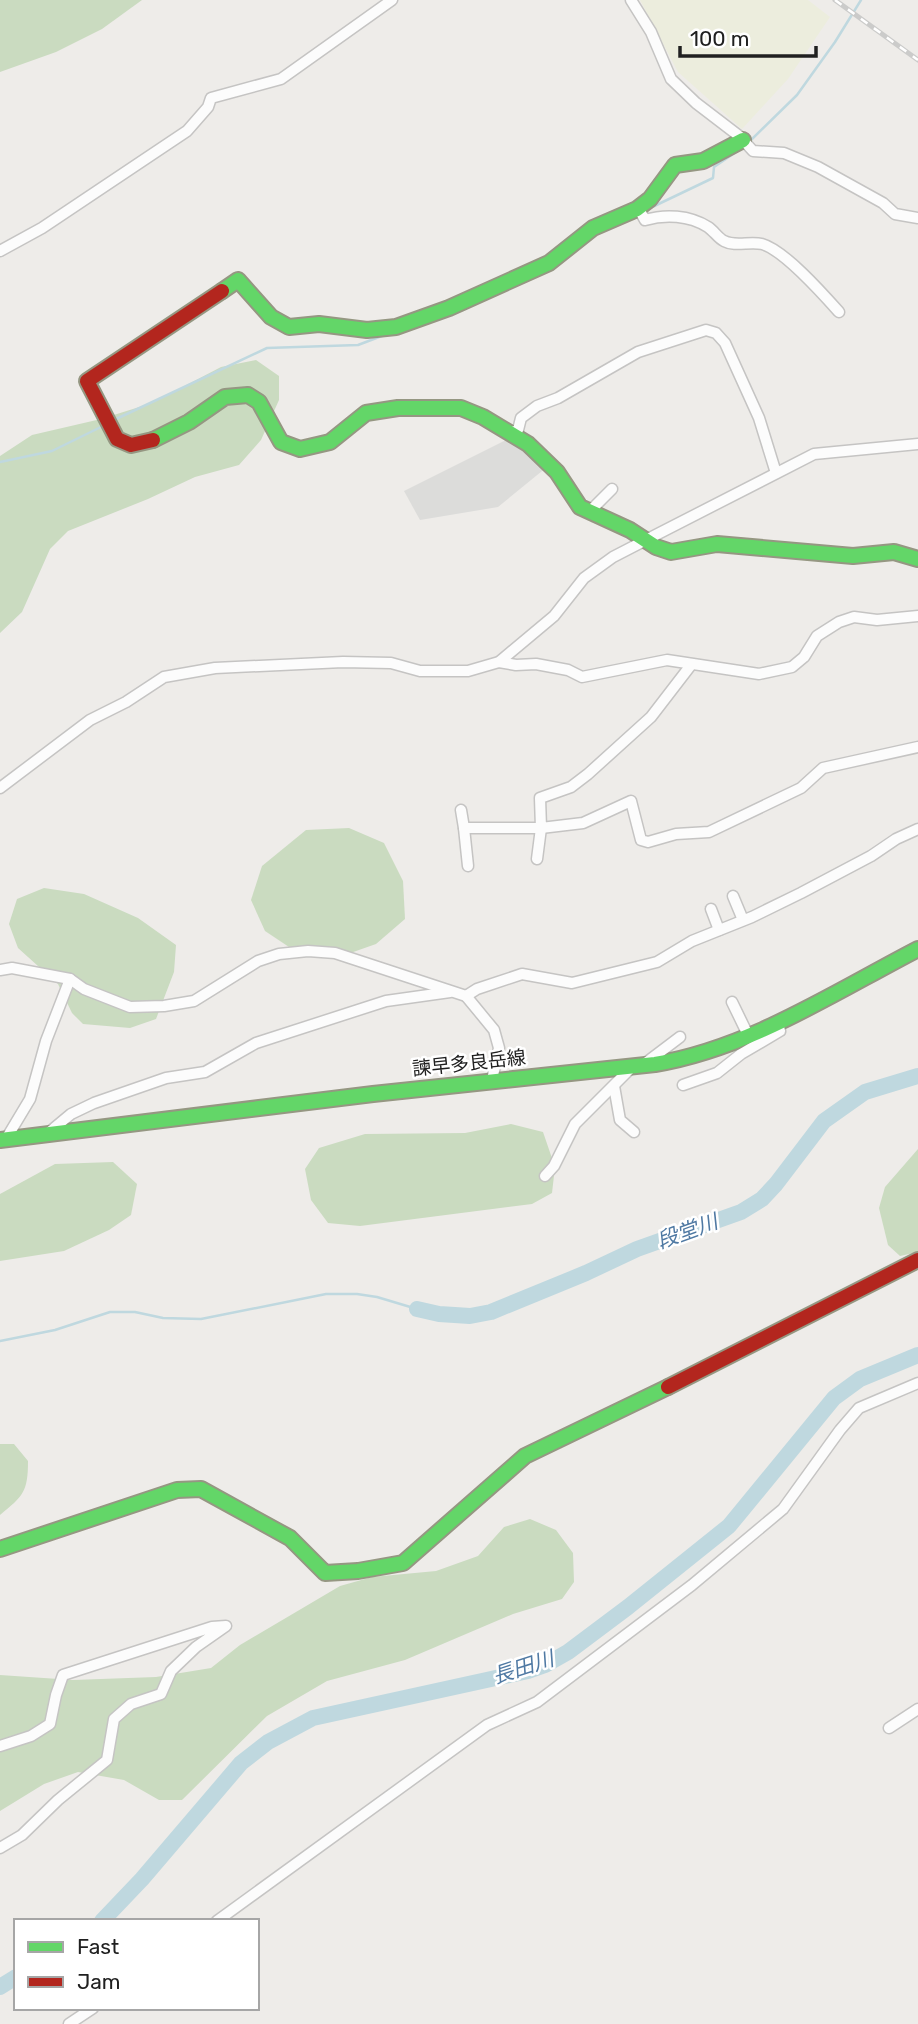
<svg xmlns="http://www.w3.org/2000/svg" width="918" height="2024" font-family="Rubik,'Noto Sans JP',sans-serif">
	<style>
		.religious { fill: #dcdcda }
		.farmland { fill: #eceddd }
		.forest { fill: #cadbc0 }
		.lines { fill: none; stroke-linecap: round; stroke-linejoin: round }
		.stream { stroke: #bfd8df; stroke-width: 2.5 }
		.river { stroke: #bfd8df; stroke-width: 16 }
		.street-casing { stroke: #c5c4c3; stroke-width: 13 }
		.fast-casing { stroke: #959782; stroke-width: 18 }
		.jam-casing { stroke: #959782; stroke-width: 18 }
		.street { stroke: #fcfcfc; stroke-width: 10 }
		.fast { stroke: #63d668; stroke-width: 14 }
		.jam { stroke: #b3261e; stroke-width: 14 }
		.rail-casing { stroke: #cbcbca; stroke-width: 5 }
		.rail { stroke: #fff; stroke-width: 2.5; stroke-dasharray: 8; stroke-linecap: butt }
		.labels { text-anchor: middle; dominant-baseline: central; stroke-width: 5; stroke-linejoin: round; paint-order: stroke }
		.street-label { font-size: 19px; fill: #202020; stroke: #fff }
		.water-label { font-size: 21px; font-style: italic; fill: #4f79a3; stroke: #fff }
	</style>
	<rect width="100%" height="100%" fill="#eeece9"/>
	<!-- religious -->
	<path class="religious" d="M512 437 547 467 498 507 420 520 404 491Z"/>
	<!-- farmland -->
	<path class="farmland" d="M640 0H808L830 17 788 79 742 129 678 72Z"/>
	<!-- forest -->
	<g class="forest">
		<path d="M0 0H142L102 29 56 52 0 72Z"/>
		<path d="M256 360 279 376V400L261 440 239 465 195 477 148 499 68 531 50 549 22 612 0 633V456L32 435 101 419 152 403 221 367Z"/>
		<path d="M349 828 384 843 403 881 405 919 376 944 339 957 298 953 265 931 251 900 262 866 306 830Z"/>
		<path d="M44 888 84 894 138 918 176 945 174 972 156 1019 130 1028 83 1024 72 1013 58 984 18 948 9 924 17 899Z"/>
		<path d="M511 1124 543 1132 555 1167 552 1193 532 1204 360 1226 328 1223 311 1200 305 1169 319 1148 365 1134 465 1133Z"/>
		<path d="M918 1149V1252L900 1256 888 1245 879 1208 885 1187Z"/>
		<path d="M113 1162 137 1184 131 1215 109 1230 64 1251 0 1261V1194L55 1164Z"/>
		<path d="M0 1444H14L28 1461C28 1492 23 1496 0 1515Z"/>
		<path d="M530 1519 556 1530 573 1553 574 1582 562 1599 513 1614 405 1660 327 1681 267 1716 182 1800H159L124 1780 78 1772 44 1784 0 1811V1675L73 1680 156 1677 211 1668 240 1645 340 1586 372 1577 436 1571 478 1556 504 1527Z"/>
	</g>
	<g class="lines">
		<!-- stream -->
		<g class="stream">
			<path d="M750 141 797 95 835 42 861 0"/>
			<path d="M646 210 713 178 714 167 742 148"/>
			<path d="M114 420 267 348 358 345 387 334"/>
			<path d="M0 462 52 451 105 425"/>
			<path d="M0 1341 55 1330 110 1312H135L163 1318 201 1319 326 1294H357L377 1297 417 1309"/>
		</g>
		<!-- river -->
		<g class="river">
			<path d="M417 1309 439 1314 470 1316 491 1312 586 1273 637 1249 741 1212 762 1199 776 1184 824 1121 865 1092 918 1076"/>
			<path d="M102 1921 142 1879 241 1763 268 1742 313 1718 528 1671 545 1665 568 1652 628 1607 729 1526 834 1398 860 1379 918 1355"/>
			<path d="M0 1987 16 1977"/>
		</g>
		<!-- street casing -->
		<g class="street-casing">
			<g id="street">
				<path d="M631 0 651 32 671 79 696 103 743 139"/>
				<path d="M743 140 753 151 784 153 818 167 883 203 895 214 918 218"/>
				<path d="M640 211 645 220C665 214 689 215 708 227 714 231 718 238 724 241 735 247 750 241 762 244 784 250 823 294 839 312"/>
				<path d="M0 251 42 228 187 131 208 107 211 98 281 79 392 0"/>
				<path d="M508 433 518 430 521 418 537 406 558 398 638 352 706 330 716 333 725 343 759 418 776 473"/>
				<path d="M589 512 612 489"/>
				<path d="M499 662 516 665 536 664 568 670 582 677 667 660 759 674 792 667 804 657 817 636 839 622 854 617 877 620 918 616"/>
				<path d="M691 665 651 717 588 774 571 787 540 798 541 828 583 823 631 801 641 840 648 842 676 834 709 832 801 788 823 768 918 747"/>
				<path d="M0 788 90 720 126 702 164 677 215 668 343 662 391 663 420 671H468L499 662 554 616 584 578 613 557 644 541 814 454 918 444"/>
				<path d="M461 810 464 828H541L537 859"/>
				<path d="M464 828 468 866"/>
				<path d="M733 896 743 920"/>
				<path d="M711 909 719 930"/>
				<path d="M0 970 12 968 70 979 84 989 130 1007 164 1006 194 1001 258 961 279 954 308 951 335 953 466 996 477 989 522 974 572 983 657 962 692 941 752 917 801 893 871 856 896 839 918 829"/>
				<path d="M466 996 494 1030 499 1048 492 1080"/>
				<path d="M732 1002 749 1037"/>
				<path d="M643 1065 680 1037"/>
				<path d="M683 1085 717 1073 741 1054 780 1031 778 1023"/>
				<path d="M614 1086 620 1120 634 1132"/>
				<path d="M47 1134 71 1114 94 1103 166 1078 205 1072 256 1043 386 1001 450 992"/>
				<path d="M6 1139 30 1099 46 1041 70 979"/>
				<path d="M545 1176 554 1166 575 1124 633 1066"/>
				<path d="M889 1728 918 1709"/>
				<path d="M0 1746 31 1736 50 1724 56 1695 63 1675 212 1627 226 1626 196 1647 171 1671 161 1694 131 1704 114 1719 107 1760 58 1800 22 1835 0 1848"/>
				<path d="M217 1921 487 1725 537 1702 692 1585 783 1509 840 1430 859 1408 918 1383"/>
				<path d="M69 2024 93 2008"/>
			</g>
		</g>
		<!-- fast casing -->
		<g class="fast-casing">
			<g id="fast">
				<path d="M222 291 238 280 271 317 289 327 319 324 367 330 396 327 449 308 549 263 593 228 637 209 650 199 675 165 703 161 743 140"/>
				<path d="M153 440 189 422 225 397 248 395 259 402 281 442 300 449 330 442 366 413 398 408H461L483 417 528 444 557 472 580 507 630 530 656 547 671 552 717 544 853 556 894 552 918 559"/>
				<path d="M0 1140 373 1094 655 1064C750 1048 833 993 918 949"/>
				<path d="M0 1549 177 1490 201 1489 290 1538 325 1573 358 1571 403 1563 525 1456 668 1387"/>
			</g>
		</g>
		<!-- jam casing -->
		<g class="jam-casing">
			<g id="jam">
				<path d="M153 440 131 445 117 439 87 381 222 291"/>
				<path d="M668 1387 918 1260"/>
			</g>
		</g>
		<!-- street -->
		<use href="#street" class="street"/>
		<!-- fast -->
		<use href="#fast" class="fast"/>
		<!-- jam -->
		<use href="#jam" class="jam"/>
		<!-- rail casing -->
		<g class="rail-casing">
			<path id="rail" d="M835 0 918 60"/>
		</g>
		<!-- rail -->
		<use href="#rail" class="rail"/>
	</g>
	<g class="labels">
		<!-- street labels -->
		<g class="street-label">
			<text transform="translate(469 1063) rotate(-6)">諫早多良岳線</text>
		</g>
		<!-- water labels -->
		<g class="water-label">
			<text transform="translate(687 1231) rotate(-20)">段堂川</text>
			<text transform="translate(523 1667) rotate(-18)">長田川</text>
		</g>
	</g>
	<!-- legend -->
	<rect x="14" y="1919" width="245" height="91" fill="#ffffff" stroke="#a6a6a6" stroke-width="2"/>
	<rect x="28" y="1942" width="35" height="10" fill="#63d668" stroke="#a6a6a6" stroke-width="2"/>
	<text x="77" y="1954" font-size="21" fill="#202020">Fast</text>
	<rect x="28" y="1977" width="35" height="10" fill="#b3261e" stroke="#a6a6a6" stroke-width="2"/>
	<text x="77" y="1989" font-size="21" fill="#202020">Jam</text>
	<!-- scale -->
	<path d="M680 46v10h136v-10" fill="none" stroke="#202020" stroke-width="3.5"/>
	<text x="690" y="46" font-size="21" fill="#202020" stroke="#ffffff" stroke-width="5" paint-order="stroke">100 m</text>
</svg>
